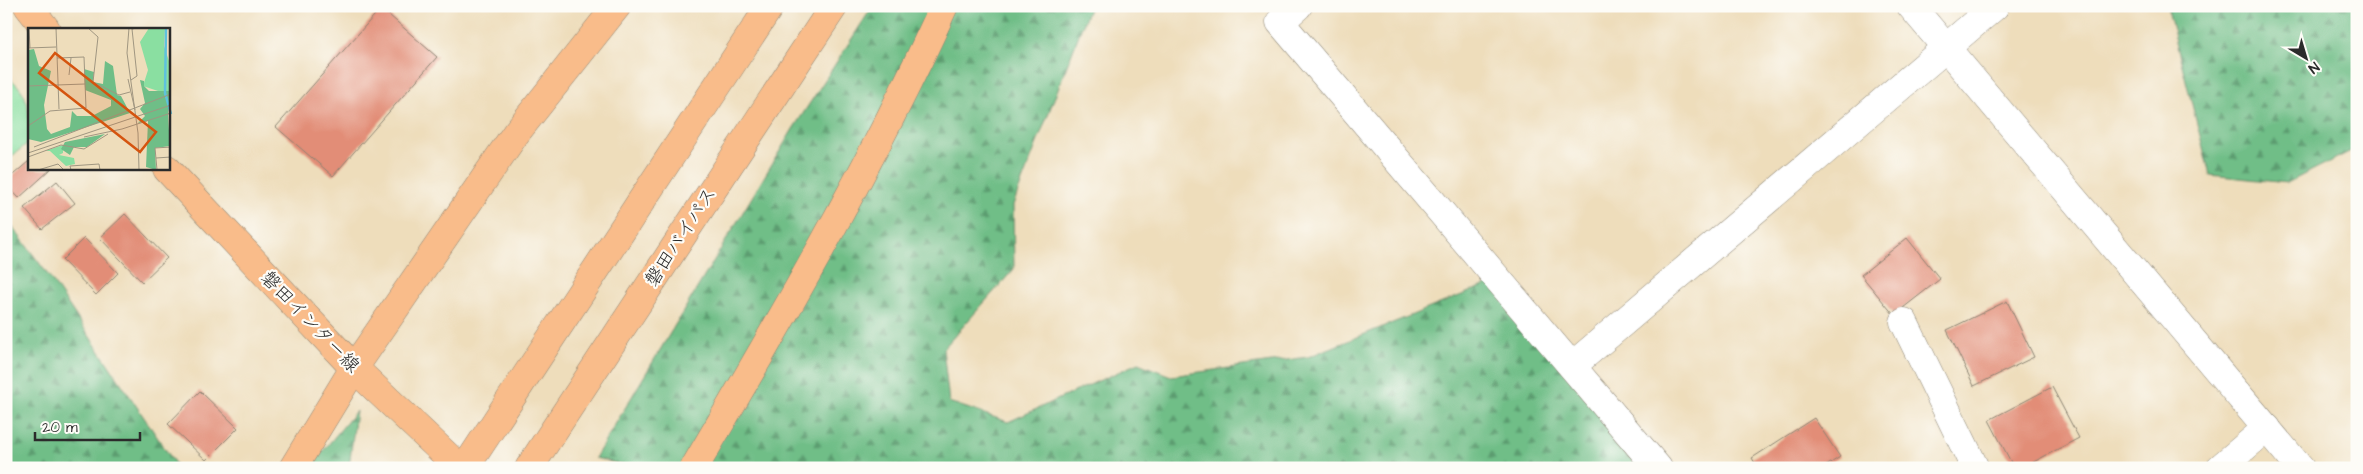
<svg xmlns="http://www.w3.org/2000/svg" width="2363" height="474" font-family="'Architects Daughter','Klee One',sans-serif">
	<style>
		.grass { fill: #8adfa1; stroke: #5a8566 }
		.forest { fill: url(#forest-firs); stroke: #4d7459 }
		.building { fill: #e28d77 }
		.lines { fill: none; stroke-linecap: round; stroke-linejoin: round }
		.street-casing { stroke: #8c8473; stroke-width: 29 }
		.primary-casing { stroke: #8c8473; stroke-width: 29 }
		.highway-casing { stroke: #8c8473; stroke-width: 29 }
		.street { stroke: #fff; stroke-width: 28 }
		.primary { stroke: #f9bc8a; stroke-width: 28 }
		.highway { stroke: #f9bc8a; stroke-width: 28 }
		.labels { text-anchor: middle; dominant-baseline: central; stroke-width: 4.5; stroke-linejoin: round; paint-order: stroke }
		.street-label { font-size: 19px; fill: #2b2b2b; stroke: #fdfcf7 }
		.inset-river { fill: none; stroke: #5fc2dd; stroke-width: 2.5 }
		.inset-road { fill: none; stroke: #a09681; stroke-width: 1 }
		.view { fill: #d5540f; fill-opacity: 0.15; stroke: #d5540f; stroke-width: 2.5 }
		.inset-edge { fill: none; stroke: #2b2b2b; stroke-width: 2.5 }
	</style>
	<defs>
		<pattern id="forest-firs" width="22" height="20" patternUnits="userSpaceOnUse" patternTransform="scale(1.25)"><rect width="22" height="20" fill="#6fbe87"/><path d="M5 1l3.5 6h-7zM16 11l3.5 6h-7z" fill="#5b9b6f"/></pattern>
	</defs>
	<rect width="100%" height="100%" fill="#fdfcf7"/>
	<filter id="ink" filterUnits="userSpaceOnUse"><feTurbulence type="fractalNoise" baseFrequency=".02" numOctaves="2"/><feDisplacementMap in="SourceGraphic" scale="10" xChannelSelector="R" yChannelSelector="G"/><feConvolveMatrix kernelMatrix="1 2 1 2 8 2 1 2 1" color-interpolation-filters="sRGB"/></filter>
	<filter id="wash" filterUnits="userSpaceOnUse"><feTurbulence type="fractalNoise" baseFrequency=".0096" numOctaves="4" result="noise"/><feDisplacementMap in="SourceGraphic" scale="20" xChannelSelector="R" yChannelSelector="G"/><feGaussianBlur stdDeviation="1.12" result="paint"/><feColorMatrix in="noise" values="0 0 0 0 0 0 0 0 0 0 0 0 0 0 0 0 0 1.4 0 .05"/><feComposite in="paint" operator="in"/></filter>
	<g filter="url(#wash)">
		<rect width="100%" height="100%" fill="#edb"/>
		<!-- grass -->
		<path class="grass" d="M6 76C32 92 29 115 29 142L6 161Z"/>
		<!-- forest -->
		<g class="forest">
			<path d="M873 6H1090L1013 205 1014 269 943 349 949 402 1008 422 1138 363 1171 376 1308 357 1499 280 1658 468H636L595 458 793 129Z"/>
			<path d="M2167 6H2357V148L2287 183 2210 175Z"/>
			<path d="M6 218 49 276 178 468H6Z"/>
			<path d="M356 411 349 468H309Z"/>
		</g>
		<g id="blocks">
			<!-- building -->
			<g class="building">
				<path d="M381 8 437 57 333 176 276 127Z"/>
				<path d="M29 161V169H51L19 198 6 184V181Z"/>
				<path d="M57 181 75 203 42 229 24 208Z"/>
				<path d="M125 214 167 258 142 282 100 238Z"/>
				<path d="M84 238 118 273 96 295 62 260Z"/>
				<path d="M1907 238 1940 279 1894 315 1861 275Z"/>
				<path d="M2007 301 2034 357 1974 386 1947 330Z"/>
				<path d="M2052 387 2079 438 2022 468H2014L1989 420Z"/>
				<path d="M200 391 238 428 206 460 168 424Z"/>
				<path d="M1814 418 1840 457 1823 468H1758L1752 458Z"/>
			</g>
		</g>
	</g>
	<g filter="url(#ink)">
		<use href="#blocks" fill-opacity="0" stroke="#8c8473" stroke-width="1"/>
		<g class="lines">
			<!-- street casing -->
			<g class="street-casing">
				<g id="street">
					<path d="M1298 6 1280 22 1658 468"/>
					<path d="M1911 6 2300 468"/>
					<path d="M1904 322 1975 468"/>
					<path d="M1572 366 1995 6"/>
					<path d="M2220 468 2267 428"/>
				</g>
			</g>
			<!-- primary casing -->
			<g class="primary-casing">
				<g id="primary">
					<path d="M28 6 46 29"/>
					<path d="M167 169 354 368 460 468"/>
				</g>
			</g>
			<!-- highway casing -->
			<g class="highway-casing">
				<g id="highway">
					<path d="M293 468 354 368 516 133 617 6"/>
					<path d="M465 468 770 6"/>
					<path d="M529 468 834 6"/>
					<path d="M694 468C783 317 872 165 944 6"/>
				</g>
			</g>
			<!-- street -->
			<use href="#street" class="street"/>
			<!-- primary -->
			<use href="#primary" class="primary"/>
			<!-- highway -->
			<use href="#highway" class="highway"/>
		</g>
	</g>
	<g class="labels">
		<!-- street labels -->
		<g class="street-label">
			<text transform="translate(681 237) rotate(-57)">磐田バイパス</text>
			<text transform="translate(310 322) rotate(46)">磐田インター線</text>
		</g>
	</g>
	<!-- overview -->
	<g transform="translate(28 28)">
		<rect width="142" height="142" fill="#edb"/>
		<path d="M121 0H137L136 18 142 36V63L136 65 115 58 120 42 112 14ZM35 117V125L31 127 46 130 47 136 38 138 22 123H17Z" fill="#8adfa1"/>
		<path d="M6 21 11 38 23 43 16 77 19 101 23 106 42 99 44 83 49 88H64L83 78V72L57 62 56 41 66 44 65 54 75 56 77 33 85 38 89 67 93 68 102 85 13 114 0 111V22ZM112 52 116 53V58L121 63H142L140 87 142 118 127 120 128 142 118 139 120 93 110 95 117 88 112 81 117 75ZM77 106 59 119H46L42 127 33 121 37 114Z" fill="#6fbe87"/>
		<path class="inset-river" d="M138 0 137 65 143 86"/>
		<path class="inset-road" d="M1 0 2 20M28 0 31 81M60 0 70 9 65 54 91 67 102 64M101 0 99 25 110 105 111 142M0 20 28 19M41 47 43 30M100 51 107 82M103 52 109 48 104 1 109 0M0 58 57 56M0 98 22 83 58 80 56 29 29 30M56 109 94 101 143 85M6 119 143 66M0 125 143 77M0 129 33 117 56 121 80 106M128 130 143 129M10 142 30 136 36 142M43 142 42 138 71 136 72 142M129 142 127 120 143 119"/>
		<path class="view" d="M27 25 128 104 112 124 11 45Z"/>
		<rect width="142" height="142" class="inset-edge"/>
	</g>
	<!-- margin -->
	<rect width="2363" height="474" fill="none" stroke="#fdfcf7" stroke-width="25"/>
	<!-- north arrow -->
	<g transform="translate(2306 58) rotate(142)" stroke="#fdfcf7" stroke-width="4" paint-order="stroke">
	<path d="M0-4L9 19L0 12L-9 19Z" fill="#2b2b2b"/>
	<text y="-8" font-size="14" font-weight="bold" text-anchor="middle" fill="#2b2b2b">N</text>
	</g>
	<!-- scale -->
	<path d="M35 432v8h105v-8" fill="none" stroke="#2b2b2b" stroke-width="2.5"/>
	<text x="42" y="432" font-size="15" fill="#2b2b2b" stroke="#fdfcf7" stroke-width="4" paint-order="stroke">20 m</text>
</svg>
